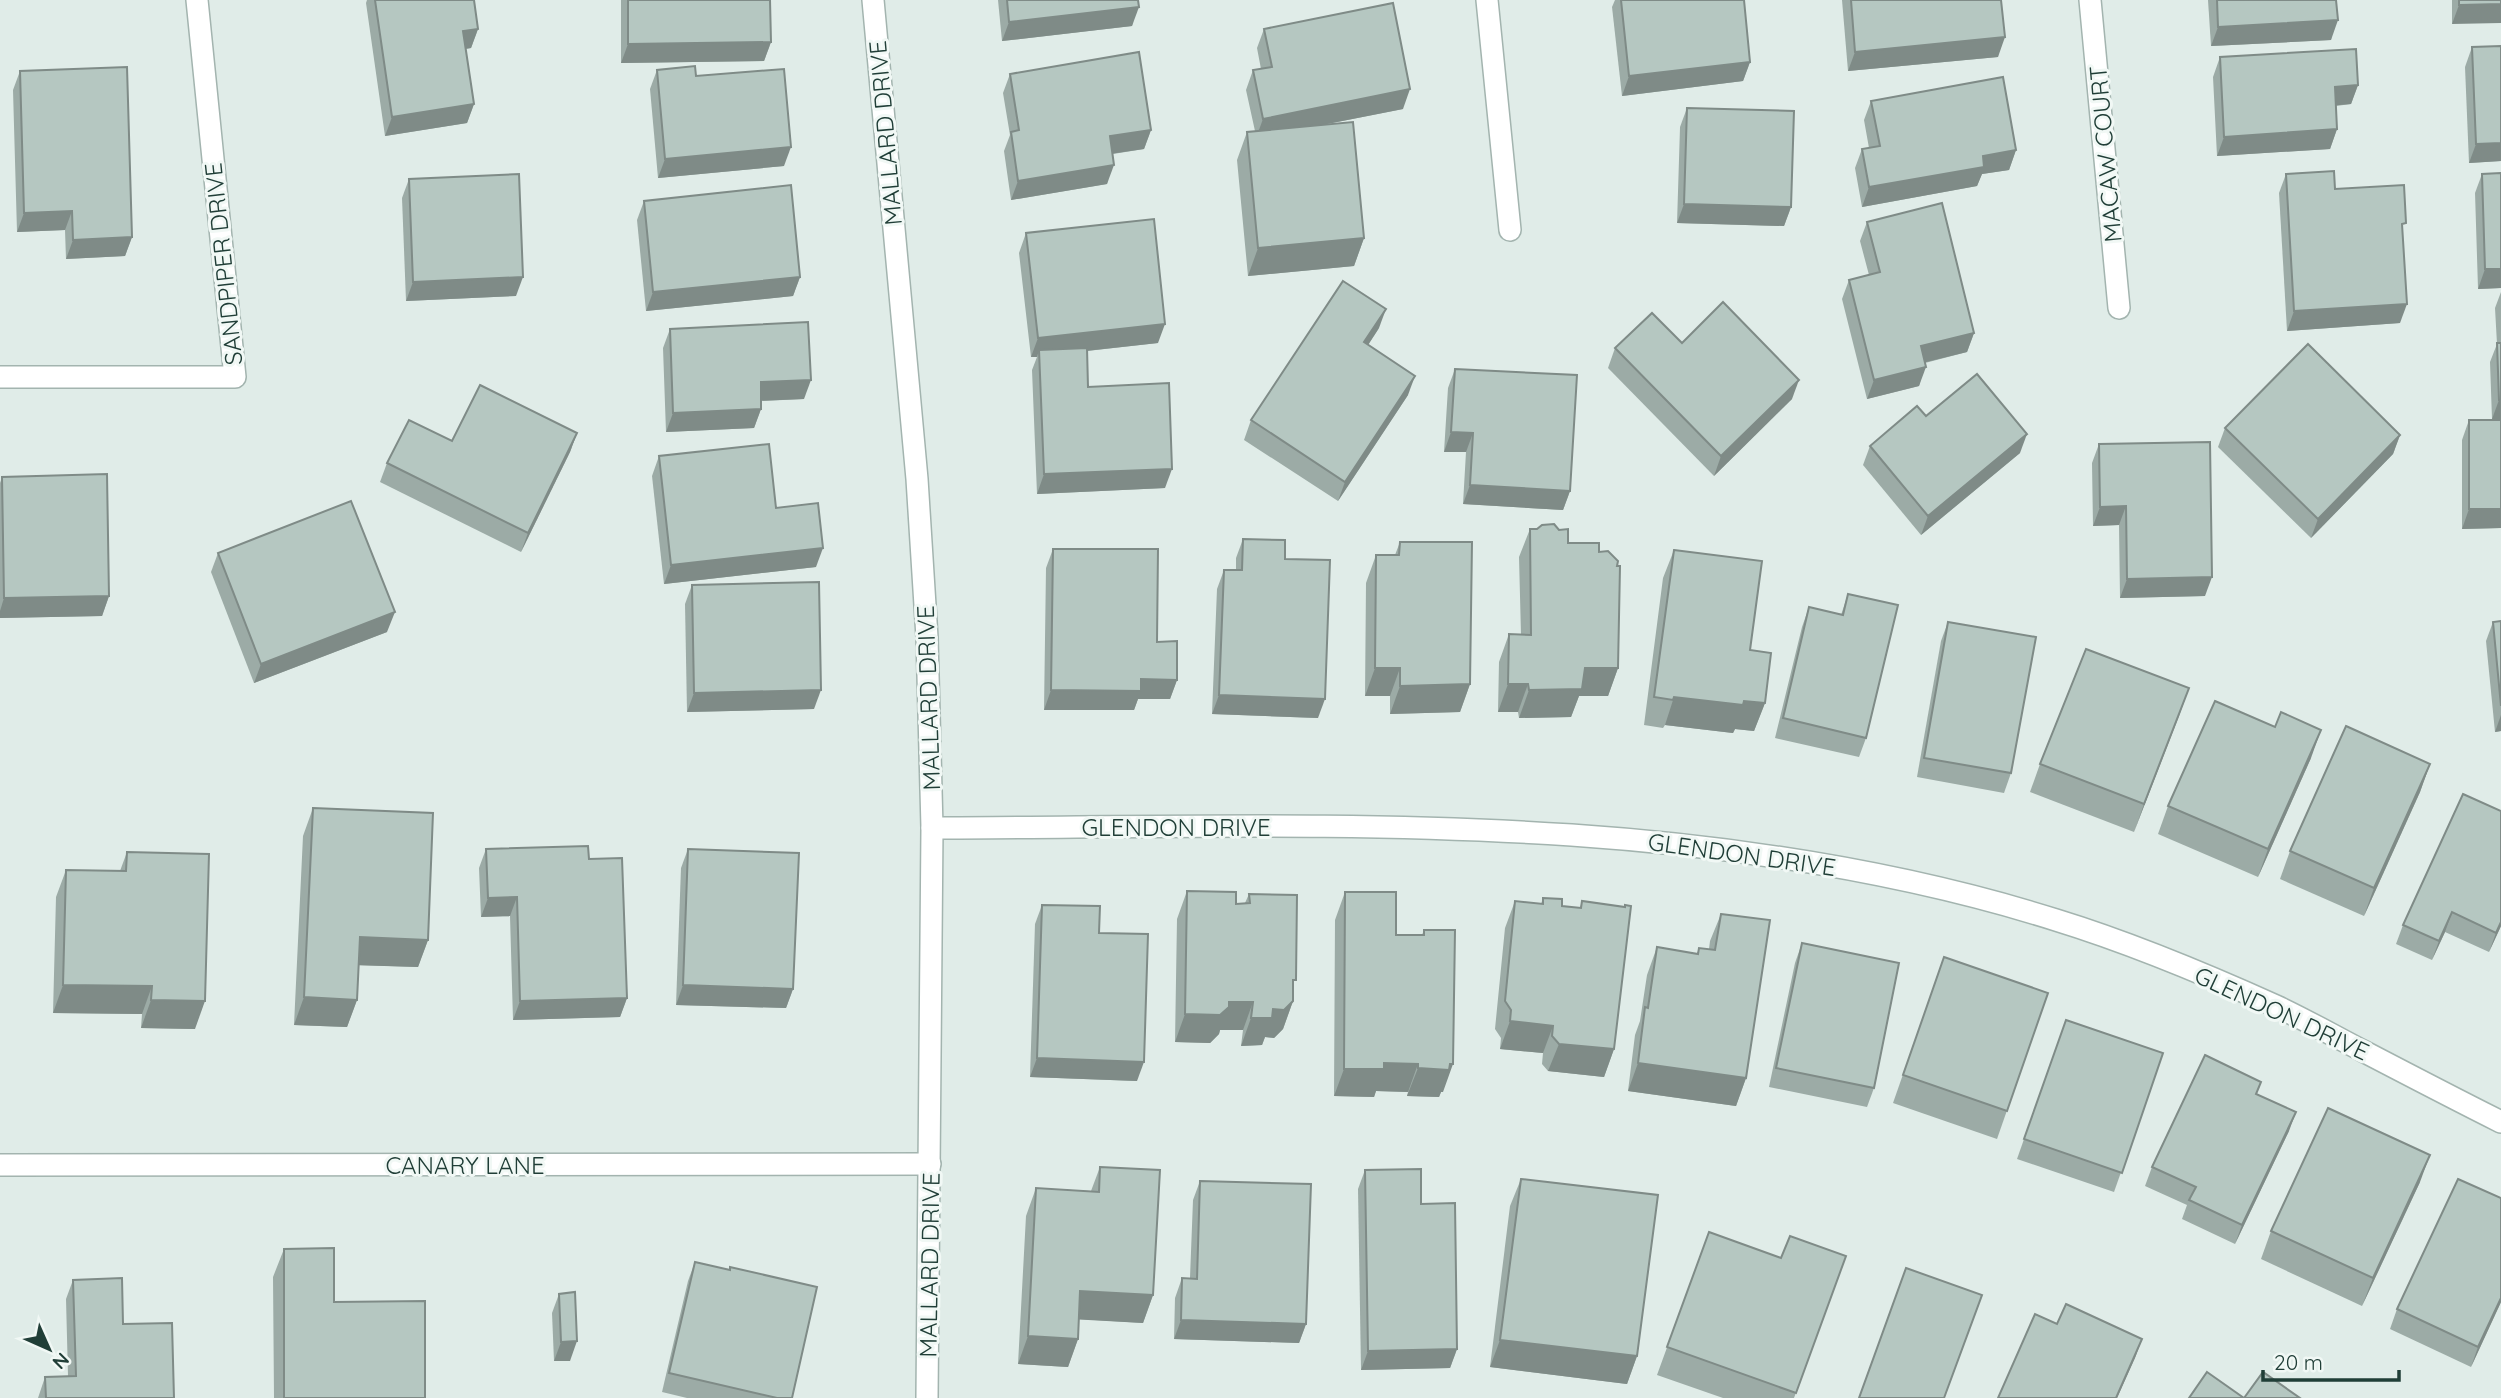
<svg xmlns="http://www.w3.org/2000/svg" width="2501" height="1398" font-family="Quicksand,sans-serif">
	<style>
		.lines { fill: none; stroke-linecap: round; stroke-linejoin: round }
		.minor-casing { stroke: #a3b4af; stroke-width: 24 }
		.minor { stroke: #fff; stroke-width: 21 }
		.wall { fill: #9caba6 }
		.shaded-wall { fill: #7f8b87 }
		.building { fill: #b5c7c1; stroke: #7f8b87; stroke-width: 2 }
		.labels { text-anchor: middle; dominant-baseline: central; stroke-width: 6; stroke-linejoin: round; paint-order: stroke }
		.street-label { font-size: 24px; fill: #203e37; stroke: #f1f8f5 }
	</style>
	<rect width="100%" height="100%" fill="#e0ece8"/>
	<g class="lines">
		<!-- minor casing -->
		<g class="minor-casing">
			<g id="minor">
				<path d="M873 0 917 479 927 637 932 828 927 1398"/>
				<path d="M1487 0 1510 230"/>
				<path d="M2090 0 2119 308"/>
				<path d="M0 377H235L197 0"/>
				<path d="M932 828C1307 827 1694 806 2056 920 2131 943 2205 974 2276 1006 2306 1020 2334 1036 2363 1051 2409 1075 2455 1099 2501 1122"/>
				<path d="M0 1165 930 1164"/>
			</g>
		</g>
		<!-- minor -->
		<use href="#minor" class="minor"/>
	</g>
	<!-- wall -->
	<g class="wall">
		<path d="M367 0H425L478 29 471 48 466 49 474 104 467 123 385 136 366 3Z"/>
		<path d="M621 0H770L771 42 764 61 621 63Z"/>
		<path d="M998 0H1138L1132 26 1002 41Z"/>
		<path d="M1615 0H1744L1750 62 1743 81 1622 96 1612 7Z"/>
		<path d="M1842 0H2001L1998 57 1848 71Z"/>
		<path d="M2208 0H2336L2331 40 2211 46Z"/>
		<path d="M2452 0H2501L2452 24Z"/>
		<path d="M1264 29 1403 109 1322 125 1364 238 1354 266 1248 276 1237 160 1247 132 1255 131 1246 90 1253 70 1261 69 1257 48Z"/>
		<path d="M2501 46V161L2469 163 2465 67 2472 47Z"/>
		<path d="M2220 57 2358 85 2351 104 2336 106 2337 129 2330 149 2217 156 2213 77Z"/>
		<path d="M657 70 696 76 784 166 658 178 650 89Z"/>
		<path d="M20 71 132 237 125 256 66 259 65 230 17 232 13 90Z"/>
		<path d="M1010 74 1151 130 1144 149 1113 154 1107 184 1011 200 1004 151 1010 135 1003 93Z"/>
		<path d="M1871 101 2016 150 2009 170 1982 174 1977 186 1862 207 1855 168 1862 149 1869 148 1864 120Z"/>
		<path d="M1687 108 1791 207 1784 226 1677 223 1680 127Z"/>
		<path d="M2501 173V288L2478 289 2475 193 2482 174Z"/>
		<path d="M2286 174 2335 189 2403 232 2400 323 2287 331 2279 193Z"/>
		<path d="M409 179 516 296 406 301 402 198Z"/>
		<path d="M644 201 800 277 793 296 646 311 637 220Z"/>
		<path d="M1867 222 1974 333 1967 352 1925 363 1919 386 1867 399 1842 299 1849 280 1869 275 1860 241Z"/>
		<path d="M1026 233 1158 343 1087 351 1088 387 1165 488 1037 494 1032 370 1037 357H1031L1019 253Z"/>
		<path d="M2501 292V419H2492L2490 362 2497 344 2495 308Z"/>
		<path d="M1379 328 1368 345 1408 395 1338 501 1244 440 1251 420Z"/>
		<path d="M670 329 804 399 761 401V409L754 428 666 432 663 348Z"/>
		<path d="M1682 343 1792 399 1714 476 1608 368 1615 348Z"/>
		<path d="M1455 369 1570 491 1563 510 1463 504 1466 452H1444L1448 388Z"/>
		<path d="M2469 420 2501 528 2462 529V440Z"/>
		<path d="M2225 428 2400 435 2393 454 2311 538 2218 447Z"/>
		<path d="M577 433 570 452 521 552 380 482 387 463 452 441Z"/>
		<path d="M2099 444 2205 596 2120 598 2119 525 2093 526 2092 463Z"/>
		<path d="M1870 446 2020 453 1921 535 1863 465Z"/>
		<path d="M659 456 776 508 816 567 664 584 652 476Z"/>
		<path d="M2 477 109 596 102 616 0 618V483Z"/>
		<path d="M1530 529 1568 543 1599 552 1618 668 1608 696H1579L1571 717 1519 718 1518 712H1498L1499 662 1509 634 1521 635 1519 557Z"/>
		<path d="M1243 539 1285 559 1318 718 1212 714 1217 589 1224 570H1236V558Z"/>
		<path d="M1400 542 1470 684 1460 712 1390 714V696H1365L1366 583 1376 555H1395Z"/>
		<path d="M1053 549 1157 642 1177 680 1170 699H1138L1134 710H1044L1046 568Z"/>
		<path d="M1674 550 1750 650 1765 703 1754 731 1735 729 1733 733 1665 725 1663 728 1644 725 1663 578Z"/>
		<path d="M218 553 387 632 254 683 211 572Z"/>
		<path d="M692 585 814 709 687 712 685 604Z"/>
		<path d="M1848 594 1866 738 1859 757 1775 738 1802 627 1809 607 1841 615Z"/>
		<path d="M2501 621V731L2495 732 2486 641 2493 622Z"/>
		<path d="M1948 622 2011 773 2004 793 1917 777 1941 641Z"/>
		<path d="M2189 688 2134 832 2030 792 2040 764Z"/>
		<path d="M2311 758 2258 877 2158 834 2168 806Z"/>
		<path d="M2430 764 2420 792 2364 916 2280 879 2290 851Z"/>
		<path d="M2463 794 2501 926 2489 952 2445 932 2432 960 2396 944 2403 925Z"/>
		<path d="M313 808 428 940 418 967 359 965 357 1000 347 1027 294 1025 303 836Z"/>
		<path d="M486 849 627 998 620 1017 513 1020 510 916 481 917 479 868Z"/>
		<path d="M688 849 793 989 786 1008 676 1005 681 868Z"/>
		<path d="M127 852 195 1029 141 1028 142 1014 53 1013 56 897 66 870 120 871Z"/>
		<path d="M1187 891 1236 904 1245 903 1249 894 1293 987V1001L1283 1029 1274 1038 1265 1037 1262 1045 1241 1046 1243 1030H1220L1219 1034 1210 1043 1175 1042 1177 919Z"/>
		<path d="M1345 892 1396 935H1422L1424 930 1443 1092H1441L1439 1097 1407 1096 1408 1092 1376 1091 1374 1097 1334 1096 1335 920Z"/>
		<path d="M1543 898 1562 906 1580 908 1582 901 1624 907 1625 905 1614 1049 1604 1077 1548 1071 1542 1064 1543 1053 1500 1049 1501 1038 1495 1029 1505 928 1515 901 1541 904Z"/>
		<path d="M1042 905 1099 933 1137 1081 1030 1077 1035 924Z"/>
		<path d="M1721 914 1746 1078 1736 1106 1628 1091 1635 1035 1640 1021 1647 975 1657 947 1697 954 1699 948 1709 949 1710 941Z"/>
		<path d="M1802 943 1874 1088 1867 1107 1769 1087 1795 963Z"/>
		<path d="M1944 957 2048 993 1997 1139 1893 1103Z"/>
		<path d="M2066 1020 2163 1053 2114 1192 2017 1159Z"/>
		<path d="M2257 1094 2289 1131 2235 1244 2182 1219 2187 1205 2145 1186 2152 1167Z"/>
		<path d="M1100 1167 1153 1295 1143 1323 1079 1319 1078 1339 1068 1367 1018 1364 1026 1216 1036 1188 1091 1191Z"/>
		<path d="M1365 1170 1421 1204 1457 1349 1450 1368 1361 1370 1358 1189Z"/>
		<path d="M1521 1179 1637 1356 1627 1384 1490 1367 1510 1206Z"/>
		<path d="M1200 1181 1306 1324 1299 1343 1174 1339 1175 1298 1182 1278H1190L1193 1200Z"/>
		<path d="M2420 1182 2362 1306 2261 1259 2271 1231Z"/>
		<path d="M1709 1232 1781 1258 1846 1256 1794 1398H1723L1657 1375Z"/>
		<path d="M284 1249 334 1302 425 1398H274L273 1277Z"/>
		<path d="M695 1262 729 1270 792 1398H687L662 1392 688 1281Z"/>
		<path d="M73 1280 123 1324 174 1398H38L45 1377 68 1376 66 1299Z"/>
		<path d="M559 1294 570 1361H554L552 1313Z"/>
		<path d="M2501 1302 2471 1367 2390 1329 2397 1309Z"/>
	</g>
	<!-- shaded-wall -->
	<g class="shaded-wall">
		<path d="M2501 4V23L2452 24 2459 5Z"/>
		<path d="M1139 7 1132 26 1002 41 1009 22Z"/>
		<path d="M2338 20 2331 40 2211 46 2218 27Z"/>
		<path d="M478 29 471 48 456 50 463 31Z"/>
		<path d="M2005 37 1998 57 1848 71 1855 52Z"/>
		<path d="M771 42 764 61 621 63 628 44Z"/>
		<path d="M1750 62 1743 81 1622 96 1629 76Z"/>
		<path d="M2358 85 2351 104 2328 106 2335 87Z"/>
		<path d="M1410 89 1403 109 1256 138 1263 119Z"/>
		<path d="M474 104 467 123 385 136 392 117Z"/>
		<path d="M2337 129 2330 149 2217 156 2224 137Z"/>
		<path d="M1151 130 1144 149 1103 155 1110 136Z"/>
		<path d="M2501 143V161L2469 163 2476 144Z"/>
		<path d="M791 147 784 166 658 178 665 159Z"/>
		<path d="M2016 150 2009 170 1982 174 1977 186 1862 207 1869 187 1983 156Z"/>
		<path d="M1114 165 1107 184 1011 200 1018 181Z"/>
		<path d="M1684 204 1791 207 1784 226 1677 223Z"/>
		<path d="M72 211 65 230 17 232 24 213Z"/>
		<path d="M132 237 125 256 66 259 73 240Z"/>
		<path d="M1364 238 1354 266 1248 276 1258 248Z"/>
		<path d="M2485 269H2501V288L2478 289Z"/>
		<path d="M523 277 516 296 406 301 413 282Z"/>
		<path d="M800 277 793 296 646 311 653 292Z"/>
		<path d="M2407 304 2400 323 2287 331 2294 311Z"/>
		<path d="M1386 309 1379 328 1357 362 1364 342Z"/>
		<path d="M1165 324 1158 343 1040 356 1039 350 1037 357H1031L1038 338Z"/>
		<path d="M1974 333 1967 352 1914 365 1921 346Z"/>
		<path d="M1926 367 1919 386 1867 399 1874 380Z"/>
		<path d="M1415 376 1408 395 1338 501 1345 482Z"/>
		<path d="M811 380 804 399 754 401 761 382Z"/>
		<path d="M1799 380 1792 399 1714 476 1721 456Z"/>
		<path d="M2499 400H2501V419H2492Z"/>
		<path d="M761 409 754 428 666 432 673 413Z"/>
		<path d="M1451 432 1473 433 1466 452H1444Z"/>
		<path d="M577 433 570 452 521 552 528 533Z"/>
		<path d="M2027 434 2020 453 1921 535 1928 516Z"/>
		<path d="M2400 435 2393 454 2311 538 2318 519Z"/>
		<path d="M1172 469 1165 488 1037 494 1044 474Z"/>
		<path d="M1470 485 1570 491 1563 510 1463 504Z"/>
		<path d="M2126 506 2119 525 2093 526 2100 507Z"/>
		<path d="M2469 509H2501V528L2462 529Z"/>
		<path d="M823 548 816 567 664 584 671 565Z"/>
		<path d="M2212 577 2205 596 2120 598 2127 579Z"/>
		<path d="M109 596 102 616 0 618V611L4 598Z"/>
		<path d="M395 612 387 632 254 683 261 664Z"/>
		<path d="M1375 668H1400L1390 696H1365Z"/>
		<path d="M1585 668H1618L1608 696H1579L1571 717 1519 718 1529 690Z"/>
		<path d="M1141 679 1177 680 1170 699H1138L1134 710H1044L1051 690Z"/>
		<path d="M1470 684 1460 712 1390 714 1400 686Z"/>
		<path d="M1508 684H1528L1518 712H1498Z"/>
		<path d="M2189 688 2179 716 2134 832 2144 804Z"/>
		<path d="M821 690 814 709 687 712 694 693Z"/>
		<path d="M1219 695 1325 699 1318 718 1212 714Z"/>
		<path d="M1674 697 1744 701 1765 703 1754 731 1735 729 1733 733 1665 725Z"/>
		<path d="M2501 715V731L2495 732Z"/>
		<path d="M2321 730 2311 758 2258 877 2268 849Z"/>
		<path d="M2430 764 2420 792 2364 916 2374 888Z"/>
		<path d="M517 897 510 916 481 917 488 898Z"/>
		<path d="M2452 912 2445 932 2432 960 2439 941Z"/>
		<path d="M2501 922V926L2489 952 2496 933Z"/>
		<path d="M360 937 428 940 418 967 350 965Z"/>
		<path d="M63 985 152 986 142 1014 53 1013Z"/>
		<path d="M683 985 793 989 786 1008 676 1005Z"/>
		<path d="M304 997 357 1000 347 1027 294 1025Z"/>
		<path d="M627 998 620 1017 513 1020 520 1001Z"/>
		<path d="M151 1000 205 1001 195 1029 141 1028Z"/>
		<path d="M1293 1001 1283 1029 1274 1038 1265 1037 1262 1045 1241 1046 1251 1018Z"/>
		<path d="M1229 1002H1253L1243 1030H1220L1219 1034 1210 1043 1175 1042 1185 1014Z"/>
		<path d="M1510 1021 1553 1026 1543 1053 1500 1049Z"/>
		<path d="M1559 1044 1614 1049 1604 1077 1548 1071Z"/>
		<path d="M1037 1058 1144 1062 1137 1081 1030 1077Z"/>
		<path d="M1384 1063 1418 1064 1408 1092 1376 1091 1374 1097 1334 1096 1344 1069Z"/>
		<path d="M1638 1063 1746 1078 1736 1106 1628 1091Z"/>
		<path d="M1450 1064H1453L1443 1092H1441L1439 1097 1407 1096 1418 1068Z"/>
		<path d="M2296 1112 2289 1131 2235 1244 2242 1225Z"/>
		<path d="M2430 1155 2420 1182 2362 1306 2373 1278Z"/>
		<path d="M1080 1291 1153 1295 1143 1323 1070 1319Z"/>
		<path d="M2501 1298V1302L2471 1367 2478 1347Z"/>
		<path d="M1181 1320 1306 1324 1299 1343 1174 1339Z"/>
		<path d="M1028 1336 1078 1339 1068 1367 1018 1364Z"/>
		<path d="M2142 1339 2135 1358 2117 1398H2116Z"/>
		<path d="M1500 1340 1637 1356 1627 1384 1490 1367Z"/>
		<path d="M577 1341 570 1361H554L561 1342Z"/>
		<path d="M1457 1349 1450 1368 1361 1370 1368 1351Z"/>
	</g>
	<!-- building -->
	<g class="building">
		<path d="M375 0H474L478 29 463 31 474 104 392 117Z"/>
		<path d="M628 0H770L771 42 628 44Z"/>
		<path d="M1007 0H1138L1139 7 1009 22Z"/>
		<path d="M1621 0H1744L1750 62 1629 76Z"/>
		<path d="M1851 0H2001L2005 37 1855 52Z"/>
		<path d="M2217 0H2336L2338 20 2218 27Z"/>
		<path d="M2459 0H2501V4L2459 5Z"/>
		<path d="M1393 3 1410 89 1263 119 1253 70 1272 67 1264 29Z"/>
		<path d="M2501 46V143L2476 144 2472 47Z"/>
		<path d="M2356 49 2358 85 2335 87 2337 129 2224 137 2220 57Z"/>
		<path d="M1139 52 1151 130 1110 136 1114 165 1018 181 1011 132 1019 130 1010 74Z"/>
		<path d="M695 66 696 76 784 69 791 147 665 159 657 70Z"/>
		<path d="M127 67 132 237 73 240 72 211 24 213 20 71Z"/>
		<path d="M2003 77 2016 150 1983 156 1984 167 1869 187 1862 149 1880 146 1871 101Z"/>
		<path d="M1687 108 1794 111 1791 207 1684 204Z"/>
		<path d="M1353 122 1364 238 1258 248 1247 132Z"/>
		<path d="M2334 171 2335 189 2404 185 2406 223 2402 224 2407 304 2294 311 2286 174Z"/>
		<path d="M2501 173V269H2485L2482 174Z"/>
		<path d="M519 174 523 277 413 282 409 179Z"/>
		<path d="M791 185 800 277 653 292 644 201Z"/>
		<path d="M1942 203 1974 333 1921 346 1926 367 1874 380 1849 280 1880 272 1867 222Z"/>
		<path d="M1154 219 1165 324 1038 338 1026 233Z"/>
		<path d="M1343 281 1386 309 1364 342 1415 376 1345 482 1251 420Z"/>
		<path d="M1723 302 1799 380 1721 456 1615 348 1652 313 1682 343Z"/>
		<path d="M808 322 811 380 761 382V409L673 413 670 329Z"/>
		<path d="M2497 343H2501V400H2499Z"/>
		<path d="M2308 344 2400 435 2318 519 2225 428Z"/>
		<path d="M1087 348 1088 387 1169 383 1172 469 1044 474 1039 350Z"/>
		<path d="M1455 369 1577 375 1570 491 1470 485 1473 433 1451 432Z"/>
		<path d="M1977 374 2027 434 1928 516 1870 446 1917 406 1926 416Z"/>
		<path d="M480 385 577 433 528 533 387 463 409 420 452 441Z"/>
		<rect x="2469" y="420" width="32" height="89"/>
		<path d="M2210 442 2212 577 2127 579 2126 506 2100 507 2099 444Z"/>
		<path d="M769 444 776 508 818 503 823 548 671 565 659 456Z"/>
		<path d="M107 474 109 596 4 598 2 477Z"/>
		<path d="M351 501 395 612 261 664 218 553Z"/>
		<path d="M1554 524 1559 530 1568 529V543H1599V552L1608 551 1618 561 1617 566H1620L1618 668H1585L1582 689 1529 690 1528 684H1508L1509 634 1531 635 1530 529H1537L1542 525Z"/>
		<path d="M1243 539 1285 540V559L1330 560 1325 699 1219 695 1224 570H1242Z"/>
		<path d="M1400 542H1472L1470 684 1400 686V668H1375L1376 555H1399Z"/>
		<path d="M1053 549H1158L1157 642 1177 641V680L1141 679V691L1051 690Z"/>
		<path d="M1674 550 1762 561 1750 650 1771 653 1765 703 1744 701 1743 705 1674 697 1673 700 1654 697Z"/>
		<path d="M819 582 821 690 694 693 692 585Z"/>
		<path d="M1848 594 1898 605 1866 738 1783 718 1809 607 1843 615Z"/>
		<path d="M2501 621V706L2493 622Z"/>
		<path d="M1948 622 2036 637 2011 773 1924 758Z"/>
		<path d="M2086 649 2189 688 2144 804 2040 764Z"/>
		<path d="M2215 701 2275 727 2281 712 2321 730 2268 849 2168 806Z"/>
		<path d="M2346 726 2430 764 2374 888 2290 851Z"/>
		<path d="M2463 794 2501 811V922L2496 933 2452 912 2439 941 2403 925Z"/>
		<path d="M313 808 433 813 428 940 360 937 357 1000 304 997Z"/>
		<path d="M588 846 589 859 622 858 627 998 520 1001 517 897 488 898 486 849Z"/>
		<path d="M688 849 799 853 793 989 683 985Z"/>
		<path d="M127 852 209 854 205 1001 151 1000 152 986 63 985 66 870 126 871Z"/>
		<path d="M1187 891 1236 892V904L1250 903 1249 894 1297 895 1296 980H1293V1001L1284 1010 1273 1009 1272 1018H1251L1253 1002H1229V1007L1220 1015 1185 1014Z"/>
		<path d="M1345 892H1396V935H1424V930H1455L1453 1064H1450L1449 1070 1418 1068V1064L1384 1063V1069H1344Z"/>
		<path d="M1543 898 1562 899V906L1581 908 1582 901 1625 907V905L1631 906 1614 1049 1559 1044 1552 1036 1553 1026 1510 1021 1511 1010 1505 1001 1515 901 1543 904Z"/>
		<path d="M1042 905 1100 906 1099 933 1148 934 1144 1062 1037 1058Z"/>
		<path d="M1721 914 1770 920 1746 1078 1638 1063 1645 1007 1648 1008 1657 947 1698 954 1699 948 1715 950Z"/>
		<path d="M1802 943 1899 963 1874 1088 1776 1068Z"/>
		<path d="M1944 957 2048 993 2007 1111 1903 1075Z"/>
		<path d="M2066 1020 2163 1053 2122 1173 2024 1139Z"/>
		<path d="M2205 1055 2261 1082 2256 1094 2296 1112 2242 1225 2189 1200 2196 1187 2152 1167Z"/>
		<path d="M2328 1108 2430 1155 2373 1278 2271 1231Z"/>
		<path d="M1100 1167 1160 1170 1153 1295 1080 1291 1078 1339 1028 1336 1036 1188 1099 1192Z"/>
		<path d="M1421 1169V1204L1455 1203 1457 1349 1368 1351 1365 1170Z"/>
		<path d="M1521 1179 1658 1195 1637 1356 1500 1340Z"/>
		<path d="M2458 1179 2501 1198V1298L2478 1347 2397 1309Z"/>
		<path d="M1200 1181 1311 1184 1306 1324 1181 1320 1182 1278 1197 1279Z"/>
		<path d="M1709 1232 1781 1258 1790 1236 1846 1256 1796 1393 1667 1347Z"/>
		<path d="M334 1248V1302L425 1301V1398H284V1249Z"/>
		<path d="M695 1262 730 1270V1267L817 1287 792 1398H777L669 1373Z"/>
		<path d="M1906 1268 1982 1295 1944 1398H1859Z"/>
		<path d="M122 1278 123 1324 172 1323 174 1398H46L45 1377 76 1376 73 1280Z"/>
		<path d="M575 1292 577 1341 561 1342 559 1294Z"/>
		<path d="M2066 1304 2142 1339 2116 1398H1998L2035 1314 2057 1324Z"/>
		<path d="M2207 1372 2244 1398 2263 1372 2300 1398H2189Z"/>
	</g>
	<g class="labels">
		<!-- street labels -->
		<g class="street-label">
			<text transform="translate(885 133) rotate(-95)">MALLARD DRIVE</text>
			<text transform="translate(2105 154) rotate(-95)">MACAW COURT</text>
			<text transform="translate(223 264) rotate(-96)">SANDPIPER DRIVE</text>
			<text transform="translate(928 698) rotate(-92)">MALLARD DRIVE</text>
			<text x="1176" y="827">GLENDON DRIVE</text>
			<text transform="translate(1742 854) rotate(8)">GLENDON DRIVE</text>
			<text transform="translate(2282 1013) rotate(25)">GLENDON DRIVE</text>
			<text x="465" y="1165">CANARY LANE</text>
			<text transform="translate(929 1265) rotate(-89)">MALLARD DRIVE</text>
		</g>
	</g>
	<!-- north arrow -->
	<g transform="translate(49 1349) rotate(135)" stroke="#f1f8f5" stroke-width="5" paint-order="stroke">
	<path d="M0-5L12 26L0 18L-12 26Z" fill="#203e37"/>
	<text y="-10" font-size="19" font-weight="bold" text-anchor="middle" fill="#203e37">N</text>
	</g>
	<!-- scale -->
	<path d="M2263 1370v10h136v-10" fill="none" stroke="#203e37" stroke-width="3.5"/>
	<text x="2274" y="1370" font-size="21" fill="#203e37" stroke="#f1f8f5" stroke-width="5" paint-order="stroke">20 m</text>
</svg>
